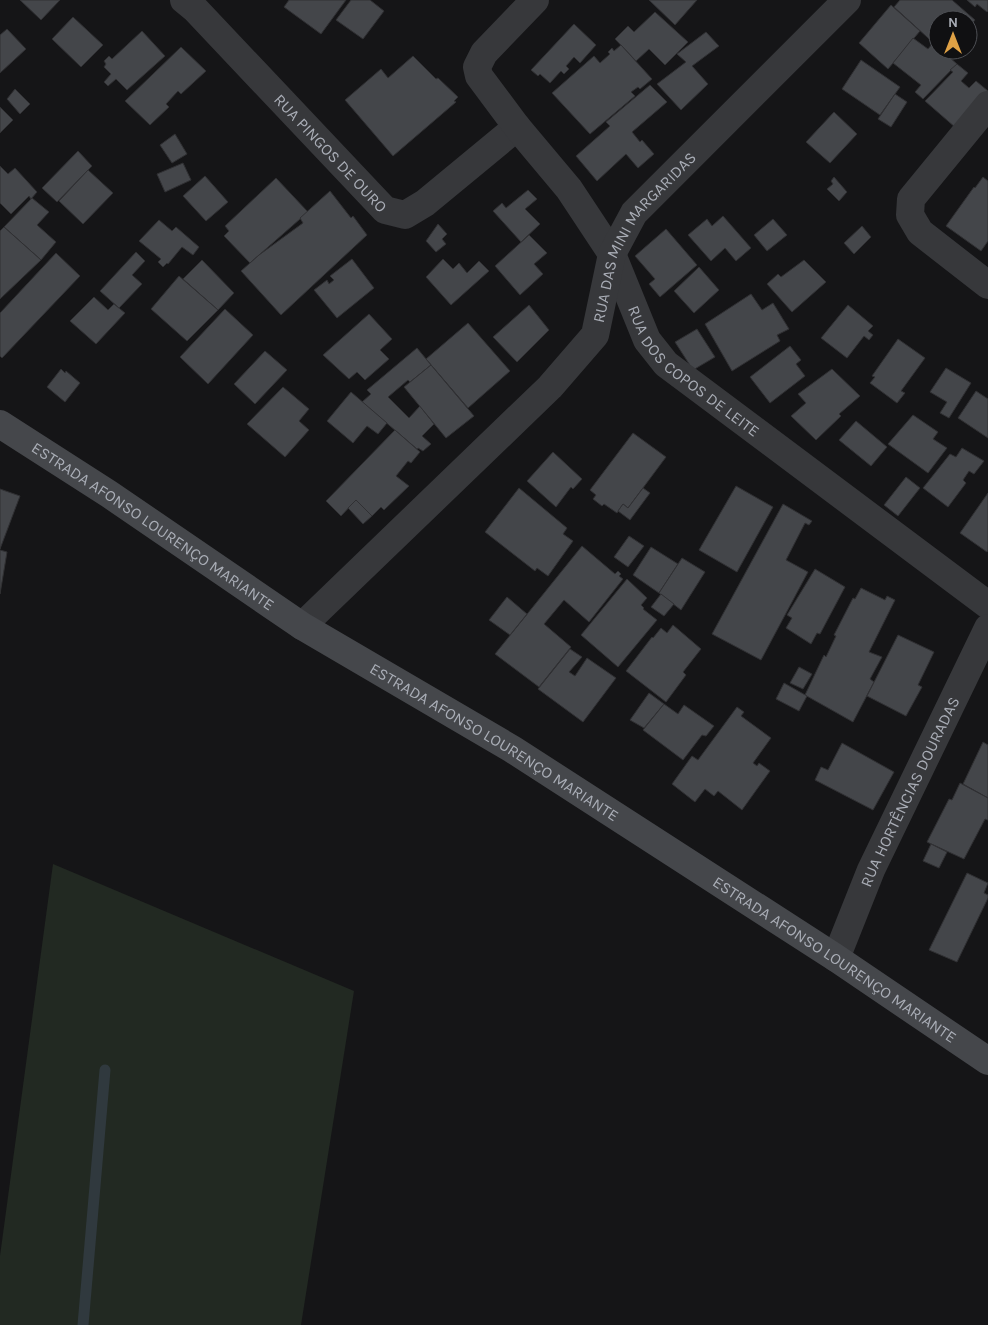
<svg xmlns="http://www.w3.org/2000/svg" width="988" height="1325" font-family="Karla,sans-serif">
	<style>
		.green { fill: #222922 }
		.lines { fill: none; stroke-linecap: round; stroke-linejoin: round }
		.stream { stroke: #30393e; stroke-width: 11 }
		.building { fill: #44464a; stroke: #303033 }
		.street { stroke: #37383b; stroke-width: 28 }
		.secondary { stroke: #45474b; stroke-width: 28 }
		.labels { text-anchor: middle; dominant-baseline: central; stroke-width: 5; stroke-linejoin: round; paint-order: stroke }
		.street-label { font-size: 16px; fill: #a9adb6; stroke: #101012 }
	</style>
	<rect width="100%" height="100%" fill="#151517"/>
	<!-- green -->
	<path class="green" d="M53 864 354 991 301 1325H0V1256Z"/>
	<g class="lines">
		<!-- stream -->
		<path class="stream" d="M83 1325 105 1070"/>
	</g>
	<!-- building -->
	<g class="building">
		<path d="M20 0H60L41 20Z"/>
		<path d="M289 0H346L321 34 284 7Z"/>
		<path d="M351 0H370L384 11 363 39 336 20Z"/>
		<path d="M649 0H697L675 25Z"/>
		<path d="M900 0H952L975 20 968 28V20H938V47L894 7Z"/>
		<path d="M967 0H988V11L987 12 977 4 975 7Z"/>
		<path d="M891 5 920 31 888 69 859 43Z"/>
		<path d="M655 12 688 42 665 65 649 49 636 61 615 39 628 26 634 32Z"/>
		<path d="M73 17 103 45 81 67 52 39Z"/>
		<path d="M574 24 596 45 580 63 574 57 566 66 569 69 564 74 561 71 550 83 540 74 538 76 531 70Z"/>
		<path d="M7 29 26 49 0 73V35Z"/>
		<path d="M142 31 165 56 127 90 116 79 108 86 104 82 111 74 104 67 106 64 104 61 109 56 112 59Z"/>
		<path d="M706 32 719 46 692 66 708 84 681 110 657 84 686 62 677 54Z"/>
		<path d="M913 38 928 49 933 43 938 47V50H941L957 64 923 99 915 92 921 85 893 63Z"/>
		<path d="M621 45 652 79 640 89 638 87 631 92 635 96 590 134 552 93 594 56 600 63 610 54 608 52 612 48 614 51Z"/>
		<path d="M181 47 206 71 181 94 178 91 166 104 169 107 150 125 125 101Z"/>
		<path d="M413 56 436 79 438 78 458 97 454 101 456 102 393 156 345 100 381 69 388 78Z"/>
		<path d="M861 60 900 87 880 115 842 89Z"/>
		<path d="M957 64 968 73 961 81 969 88 976 81 988 91V96L956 128 925 101 953 72 950 70Z"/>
		<path d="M650 85 667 102 632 132 640 142 642 140 654 154 638 168 626 154 597 181 576 156 610 126 606 122Z"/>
		<path d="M15 89 30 104 20 114 7 99Z"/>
		<path d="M895 94 907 102 891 127 878 119Z"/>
		<path d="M0 107 13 120 0 133Z"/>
		<path d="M834 112 857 134 830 163 806 142Z"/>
		<path d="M175 134 187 154 172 163 160 145Z"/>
		<path d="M78 151 92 166 57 202 42 188Z"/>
		<path d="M183 163 191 180 165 192 157 174Z"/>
		<path d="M0 166 8 174 15 168 37 192 31 199 29 196 11 214 0 203Z"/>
		<path d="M88 170 113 193 83 224 59 201Z"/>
		<path d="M205 176 228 202 206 221 183 196Z"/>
		<path d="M834 177 847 192 839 201 827 189 833 184 831 181Z"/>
		<path d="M983 177 988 181V241L981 251 946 226 974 187 975 188Z"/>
		<path d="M276 178 308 212 250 263 224 236 229 231 225 226Z"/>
		<path d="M528 190 537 199 525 209 540 224 521 242 493 211 502 203 506 208Z"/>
		<path d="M330 191 351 218 353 216 367 235 281 315 241 271 259 255 303 223 300 218Z"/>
		<path d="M32 198 49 212 37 225 56 242 41 260 4 227Z"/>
		<path d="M723 216 751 248 736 261 725 248 711 261 688 235 707 219 712 226Z"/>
		<path d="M773 219 787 235 767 251 754 235Z"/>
		<path d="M159 220 172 231 176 227 199 247 193 255 182 247 168 264 167 263 163 267 158 262 161 259 139 241Z"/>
		<path d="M438 224 447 234 442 239 446 244 436 252 426 241Z"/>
		<path d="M862 226 871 237 854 254 844 243Z"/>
		<path d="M4 227 41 260 0 299V231Z"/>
		<path d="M666 229 697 265 660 297 649 284 655 279 635 256Z"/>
		<path d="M529 235 547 253 534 264 543 274 520 295 495 266Z"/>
		<path d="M136 252 145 261 132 275 142 284 119 308 100 291Z"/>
		<path d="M56 253 80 276 2 358 0 356V313Z"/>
		<path d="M352 259 374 288 337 318 314 290 327 280 329 284 334 280 330 276Z"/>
		<path d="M443 259 453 269 459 263 467 273 479 261 489 271 451 305 426 277Z"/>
		<path d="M202 260 234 293 218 310 183 279Z"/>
		<path d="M804 260 826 282 792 312 767 284 778 274 781 277Z"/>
		<path d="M699 267 719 290 694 313 674 291Z"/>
		<path d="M179 276 218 310 187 341 151 309Z"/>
		<path d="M751 294 762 310 773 303 789 329 777 335 780 341 732 371 705 324Z"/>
		<path d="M94 297 108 310 114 304 125 313 96 344 70 321Z"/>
		<path d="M529 305 549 330 517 362 493 337Z"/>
		<path d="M848 305 873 326 868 331 873 335 869 340 864 336 847 358 821 338Z"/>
		<path d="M225 309 253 335 208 384 180 357Z"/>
		<path d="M369 314 392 339 380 350 389 359 365 380 357 372 349 379 323 355Z"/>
		<path d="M468 323 510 371 468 408 426 359Z"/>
		<path d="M697 329 715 357 693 370 675 342Z"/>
		<path d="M898 339 925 358 901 391 905 393 897 403 870 383 875 377 872 376Z"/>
		<path d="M790 346 801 360 796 364 805 376 770 403 750 377Z"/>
		<path d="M417 348 431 365 410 382 408 380 388 397 409 418 420 406 434 424 422 436 431 444 423 451 418 448 417 449 362 402 371 394 367 390Z"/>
		<path d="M265 351 287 370 255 404 234 384Z"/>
		<path d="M431 365 474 416 446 438 404 387Z"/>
		<path d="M946 368 971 383 949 418 940 413 947 402 930 392Z"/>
		<path d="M61 369 65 373 66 371 80 383 65 402 47 387Z"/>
		<path d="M832 369 860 396 839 414 841 416 816 440 791 416 806 403 798 394Z"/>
		<path d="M283 387 309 409 299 421 309 430 285 457 247 424Z"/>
		<path d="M976 391 988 399V438L958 418Z"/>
		<path d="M351 392 387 423 378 434 367 426 353 443 327 421Z"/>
		<path d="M913 415 938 432 933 439 947 448 928 473 888 444Z"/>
		<path d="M856 421 887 447 871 466 839 440Z"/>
		<path d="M395 430 420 452 411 463 408 461 396 476 409 486 384 510 381 507 372 516 356 500 341 516 326 501Z"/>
		<path d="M633 433 666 457 628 508 623 504 617 513 604 504 602 506 593 499 596 495 590 490Z"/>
		<path d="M962 448 984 461 974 474 969 471 963 480 966 483 948 507 923 488 950 454 956 457Z"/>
		<path d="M553 452 582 479 573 489 571 487 556 507 527 481Z"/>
		<path d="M906 477 920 488 898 516 884 505Z"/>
		<path d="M736 486 773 507 737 572 699 550Z"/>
		<path d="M519 488 567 528 563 534 573 541 548 576 537 568 535 571 485 532Z"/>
		<path d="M643 488 650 493 630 520 618 511 623 504 628 508Z"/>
		<path d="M0 489 20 496 0 549Z"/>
		<path d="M988 493V550L987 552 960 533Z"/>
		<path d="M356 500 372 516 363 524 348 508Z"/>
		<path d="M783 504 812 521 809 525 805 523 786 560 808 572 761 660 712 634Z"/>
		<path d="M629 536 644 546 628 567 614 557Z"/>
		<path d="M582 546 615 574 618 571 621 574 619 576 623 579 589 622 564 600 544 624 571 647 539 687 495 654Z"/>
		<path d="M651 547 678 564 659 593 633 575Z"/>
		<path d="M0 550 7 552 0 594Z"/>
		<path d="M682 558 705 572 681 610 659 593Z"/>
		<path d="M815 569 845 587 820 634 817 633 811 644 786 628 792 618 787 615Z"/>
		<path d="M627 579 647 598 641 605 644 608 643 609 657 620 618 667 581 635Z"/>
		<path d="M861 588 885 600 887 596 895 600 869 652 882 657 870 679 874 682 853 722 805 695 824 655 826 657 836 636 834 635 853 598 855 599Z"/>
		<path d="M661 594 674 604 664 616 651 607Z"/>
		<path d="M507 597 527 614 510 635 489 620Z"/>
		<path d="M673 625 701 649 683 672 686 675 666 702 626 671 652 637 653 638 661 628 667 633Z"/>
		<path d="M898 635 934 652 918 685 922 687 906 716 867 696Z"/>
		<path d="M570 649 582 657 569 672 575 676 587 658 616 678 583 722 538 689Z"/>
		<path d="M799 667 812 674 803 689 790 683Z"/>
		<path d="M784 683 807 696 799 711 776 699Z"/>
		<path d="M649 693 664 704 644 728 630 720Z"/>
		<path d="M664 704 678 714 684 705 714 726 706 736 702 735 683 760 643 730Z"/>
		<path d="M737 707 744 712 741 716 771 738 753 763 757 766 759 763 770 771 742 810 718 791 714 796 705 789 695 802 672 784 692 756 698 760Z"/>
		<path d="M983 742 988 745V798L963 784Z"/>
		<path d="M842 743 894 772 873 810 815 780 821 767 828 770Z"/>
		<path d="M960 783 988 798V820L985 819 964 859 927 842 949 799 952 800Z"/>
		<path d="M931 844 947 852 939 868 923 861Z"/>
		<path d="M967 873 988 883 984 893 988 895V898L957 962 929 950Z"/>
	</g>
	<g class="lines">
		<!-- street -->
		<g class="street">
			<path id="s1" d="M184 0 195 9 385 210 405 215 425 203 517 127"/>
			<path id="s2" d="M535 0 484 53 477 67 479 76 517 127 569 189 612 254 647 340 666 364 988 605"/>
			<path d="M988 105 911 199 910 215 920 232 988 285"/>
			<path id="s3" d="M302 626 550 387 595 335 612 254 634 213 847 0"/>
			<path id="s4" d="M836 958 871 870 988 628"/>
		</g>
		<!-- secondary -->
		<path class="secondary" id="s5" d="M0 424 109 494 302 626 512 749 836 958 988 1061"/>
	</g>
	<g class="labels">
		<!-- street labels -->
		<g class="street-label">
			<text stroke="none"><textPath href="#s1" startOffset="212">RUA PINGOS DE OURO</textPath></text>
			<text stroke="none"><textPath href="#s3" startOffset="526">RUA DAS MINI MARGARIDAS</textPath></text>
			<text stroke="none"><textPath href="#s2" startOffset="468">RUA DOS COPOS DE LEITE</textPath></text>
			<text stroke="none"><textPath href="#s5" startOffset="184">ESTRADA AFONSO LOURENÇO MARIANTE</textPath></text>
			<text stroke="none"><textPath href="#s5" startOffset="588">ESTRADA AFONSO LOURENÇO MARIANTE</textPath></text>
			<text stroke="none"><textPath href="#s4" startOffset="182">RUA HORTÊNCIAS DOURADAS</textPath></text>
			<text stroke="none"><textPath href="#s5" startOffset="992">ESTRADA AFONSO LOURENÇO MARIANTE</textPath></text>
		</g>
	</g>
	<!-- north arrow -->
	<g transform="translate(953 35)"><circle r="24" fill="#101012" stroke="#4d4f54"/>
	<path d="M0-4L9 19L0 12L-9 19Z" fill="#dfa145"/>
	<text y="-8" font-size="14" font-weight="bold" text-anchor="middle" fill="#a9adb6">N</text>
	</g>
</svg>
